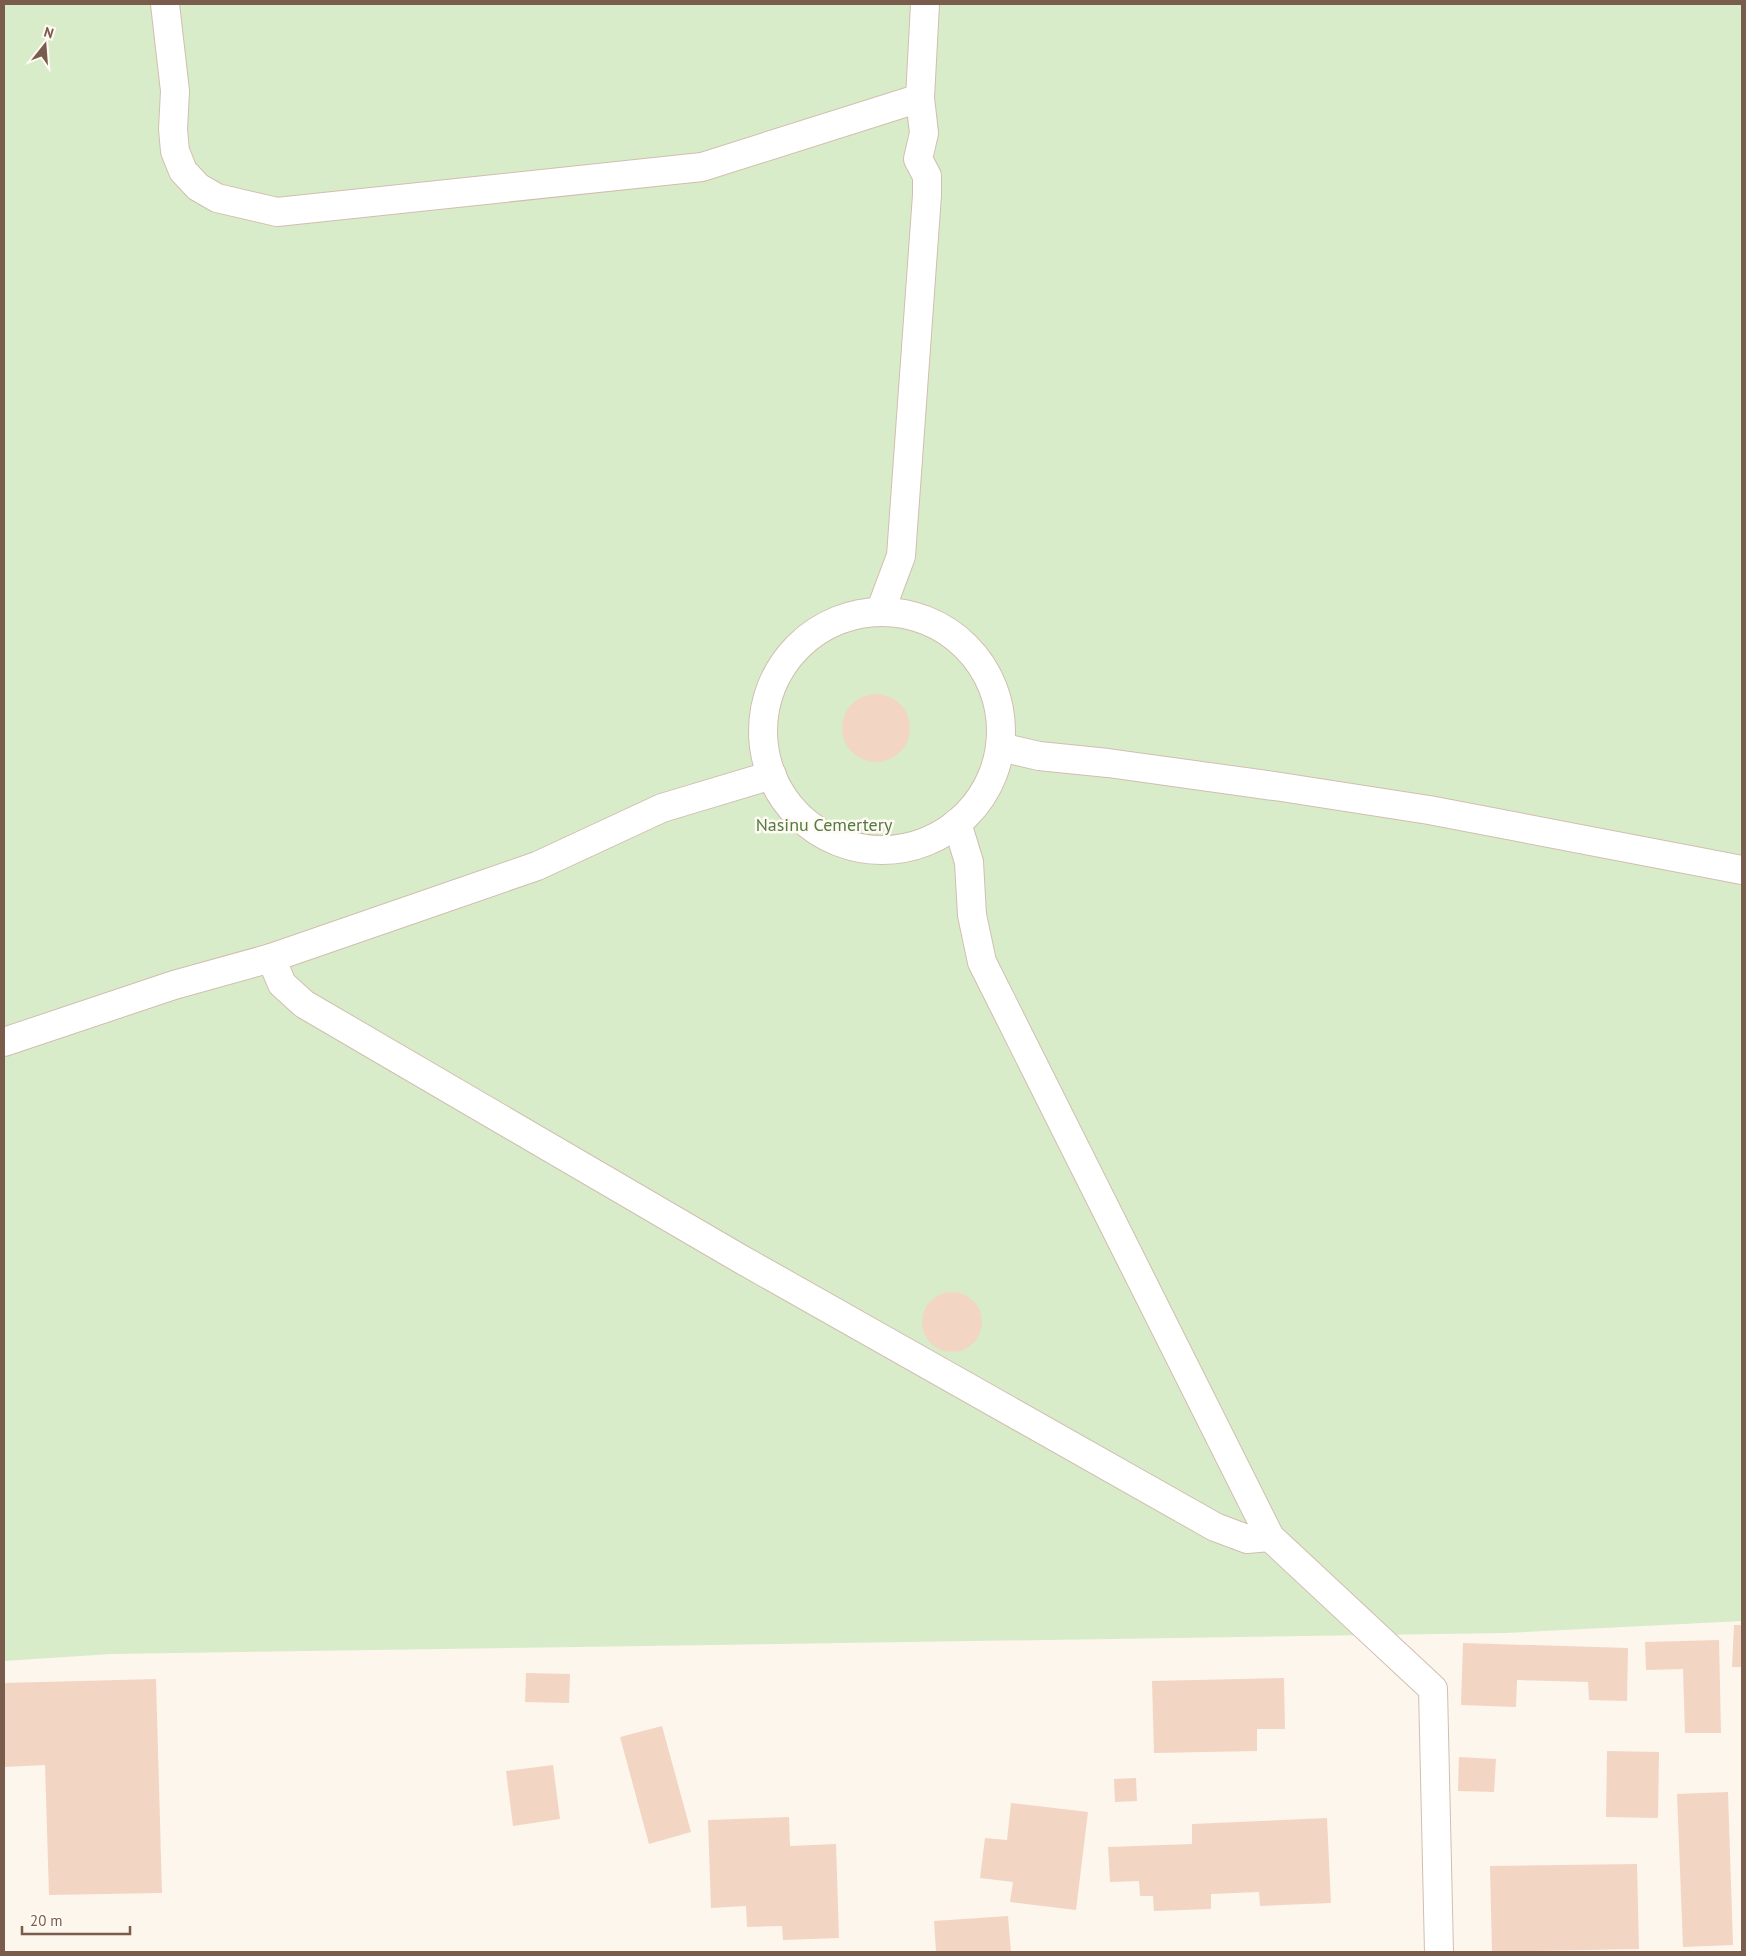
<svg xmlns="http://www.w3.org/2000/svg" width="1746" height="1956" font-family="'PT Sans',sans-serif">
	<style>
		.green { fill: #d8ecc9 }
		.building { fill: #f3d5c3 }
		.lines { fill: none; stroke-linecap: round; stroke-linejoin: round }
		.minor-casing { stroke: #d1beb0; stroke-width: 30 }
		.minor { stroke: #fff; stroke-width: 28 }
		.labels { text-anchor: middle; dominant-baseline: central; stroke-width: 5; stroke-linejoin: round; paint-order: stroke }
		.park-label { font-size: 18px; fill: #537a41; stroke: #fffaf3 }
	</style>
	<rect width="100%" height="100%" fill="#fdf6ec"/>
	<!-- green -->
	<path class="green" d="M4 4H1742V1621L1506 1633 111 1654 4 1661Z"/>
	<!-- building -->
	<g class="building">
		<circle cx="876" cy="728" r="34"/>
		<circle cx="952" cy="1322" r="30"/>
		<path d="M1734 1625H1742V1667H1732Z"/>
		<path d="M1719 1640 1721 1733H1685L1683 1669 1646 1670 1645 1642Z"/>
		<path d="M1463 1643 1628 1648 1627 1701 1589 1700 1588 1682 1517 1680 1516 1707 1461 1705Z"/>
		<path d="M526 1673 570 1674 569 1703 525 1702Z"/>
		<path d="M1284 1678 1285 1729H1257V1751L1154 1753 1152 1681Z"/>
		<path d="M156 1679 162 1893 49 1895 45 1765 4 1767V1683Z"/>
		<path d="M662 1726 691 1832 649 1844 620 1737Z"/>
		<path d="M1607 1751 1659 1752 1658 1818 1606 1817Z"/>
		<path d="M1459 1757 1496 1759 1494 1792 1458 1791Z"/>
		<path d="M553 1765 560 1819 513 1826 506 1771Z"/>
		<path d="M1136 1778 1137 1801 1115 1802 1114 1779Z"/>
		<path d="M1728 1792 1733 1945 1683 1947 1677 1794Z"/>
		<path d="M1011 1803 1088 1812 1076 1910 1010 1902 1013 1882 980 1878 985 1838 1007 1840Z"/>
		<path d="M789 1817 790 1846 836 1844 839 1938 783 1940 782 1926 747 1927 746 1906 711 1908 708 1820Z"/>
		<path d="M1327 1818 1331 1903 1260 1906 1259 1892 1211 1894V1909L1154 1911 1153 1896H1140L1139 1881 1110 1882 1108 1847 1192 1844V1824Z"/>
		<path d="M1637 1864 1639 1949 1492 1952 1490 1866Z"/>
		<path d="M1008 1916 1011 1952H936L934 1921Z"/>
	</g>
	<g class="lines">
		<!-- minor casing -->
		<g class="minor-casing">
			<g id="minor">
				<path d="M165 4 175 91 173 129 175 151 183 171 198 187 217 198 277 212 702 167 920 98"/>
				<path d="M880 612 901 556 927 195V176L918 159 924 133 920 98 925 4"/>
				<circle cx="882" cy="731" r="119"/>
				<path d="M1000 747 1039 756 1108 763 1281 787 1429 810 1742 870"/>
				<path d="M957 823 969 862 972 915 982 962 1270 1537 1433 1689 1439 1952"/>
				<path d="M271 958 282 984 304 1004 739 1258 1215 1527 1247 1539 1270 1537"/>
				<path d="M4 1042 174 985 271 958 436 901 537 866 662 808 772 775"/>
			</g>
		</g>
		<!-- minor -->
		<use href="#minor" class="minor"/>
	</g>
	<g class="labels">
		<!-- park labels -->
		<g class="park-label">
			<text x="824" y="824">Nasinu Cemertery</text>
		</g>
	</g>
	<!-- border -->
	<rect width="1746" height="1956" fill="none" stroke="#7a5c4d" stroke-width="10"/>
	<!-- north arrow -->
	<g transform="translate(45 45) rotate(17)" stroke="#fffaf3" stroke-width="4" paint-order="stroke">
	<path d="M0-4L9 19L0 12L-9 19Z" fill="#7a5c4d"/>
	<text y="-8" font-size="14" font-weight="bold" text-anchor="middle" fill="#7a5c4d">N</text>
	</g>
	<!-- scale -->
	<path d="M22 1926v8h108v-8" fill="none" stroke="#7a5c4d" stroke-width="2.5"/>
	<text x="30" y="1926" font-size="15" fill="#7a5c4d" stroke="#fffaf3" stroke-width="4" paint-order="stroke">20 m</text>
</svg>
